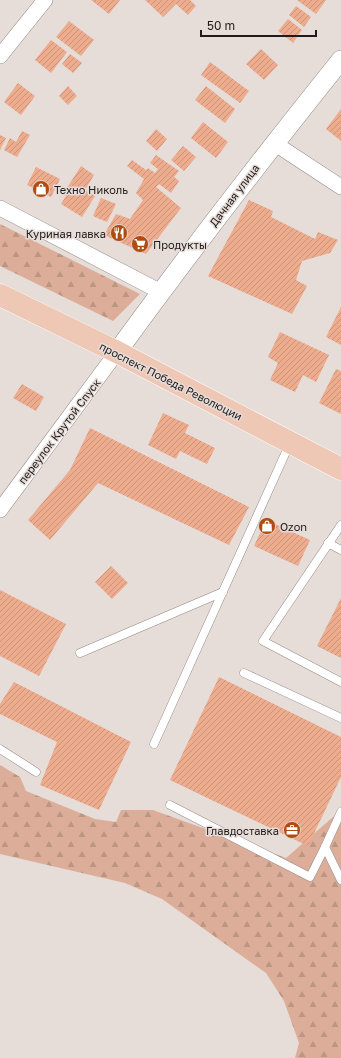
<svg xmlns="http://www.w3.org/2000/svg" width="341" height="1058" font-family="'Golos Text',sans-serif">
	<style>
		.forest { fill: url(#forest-firs) }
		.building { fill: url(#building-hatch) }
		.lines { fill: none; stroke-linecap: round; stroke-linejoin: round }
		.service-casing { stroke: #938a87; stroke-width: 9 }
		.minor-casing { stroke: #938a87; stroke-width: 16 }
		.tertiary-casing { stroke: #938a87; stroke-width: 20 }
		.primary-casing { stroke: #fff; stroke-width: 23 }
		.service { stroke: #fff; stroke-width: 8 }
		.minor { stroke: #fff; stroke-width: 15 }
		.tertiary { stroke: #fff; stroke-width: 19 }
		.primary { stroke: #efc7b5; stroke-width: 22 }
		.labels { text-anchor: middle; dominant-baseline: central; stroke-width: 3; stroke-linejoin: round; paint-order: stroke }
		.poi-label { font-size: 11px; fill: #1f1b1a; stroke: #e6dcd8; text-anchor: start }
		.street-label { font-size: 11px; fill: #1f1b1a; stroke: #e6dcd8 }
	</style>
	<defs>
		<pattern id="forest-firs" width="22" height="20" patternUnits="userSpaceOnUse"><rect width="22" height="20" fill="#dcae99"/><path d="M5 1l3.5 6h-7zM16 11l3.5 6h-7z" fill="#bc9583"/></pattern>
		<pattern id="building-hatch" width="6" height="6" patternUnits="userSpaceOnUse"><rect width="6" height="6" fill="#edac8e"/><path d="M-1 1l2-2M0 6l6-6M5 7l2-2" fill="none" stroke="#cb937a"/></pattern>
	</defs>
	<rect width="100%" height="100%" fill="#e6dcd8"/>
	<!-- forest -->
	<g class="forest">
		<path d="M0 224 140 294 113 321 0 266Z"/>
		<path d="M0 765 20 777 26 791 95 819 116 822 121 810H153L286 858 341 810V1058H295L299 1043 284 1001 266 973 162 899 125 883 0 854Z"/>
	</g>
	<!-- building -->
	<g class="building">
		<path d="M91 0H120L109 14Z"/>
		<path d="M145 0H190L196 6 188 15 176 4 163 17Z"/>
		<path d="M297 0H326L316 14Z"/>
		<path d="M296 6 311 17 304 27 289 15Z"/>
		<path d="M288 19 302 30 293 43 278 31Z"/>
		<path d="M69 21 94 40 81 56 56 37Z"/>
		<path d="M51 40 67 52 51 73 35 60Z"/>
		<path d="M261 49 278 65 264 80 246 64Z"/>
		<path d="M70 54 82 63 73 73 62 64Z"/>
		<path d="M210 62 249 91 240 103 201 75Z"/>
		<path d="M18 83 35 96 21 115 4 102Z"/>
		<path d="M68 86 77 96 68 105 59 96Z"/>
		<path d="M206 86 235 109 225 123 195 100Z"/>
		<path d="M341 109V141L326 129Z"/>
		<path d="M203 122 228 142 216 158 191 138Z"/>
		<path d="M156 129 167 139 157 151 146 141Z"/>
		<path d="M22 131 30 135 17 157 4 150 10 138 16 142Z"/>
		<path d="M0 135 6 138 0 150Z"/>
		<path d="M183 146 196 157 184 171 171 160Z"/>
		<path d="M156 155 179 171 174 177 179 181 171 193 159 184 156 187 181 208 146 254 104 235 116 214 130 219 143 200 136 193 144 179 127 166 132 160 146 170 148 168 155 173 158 169 150 163Z"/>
		<path d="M81 166 94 175 85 190 95 196 82 217 61 204 66 196 63 194Z"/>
		<path d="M36 167 60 179 51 197 27 185Z"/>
		<path d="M101 198 116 204 107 222 93 216Z"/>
		<path d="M249 200 273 211 271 217 315 239 318 232 338 240 330 253 302 261 296 280 307 286 292 314 208 276Z"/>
		<path d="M341 307V345L326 337Z"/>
		<path d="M280 332 329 355 316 382 303 375 295 392 270 380 278 363 268 357Z"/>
		<path d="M336 369 341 371V414L319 403Z"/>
		<path d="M22 384 44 397 36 411 13 398Z"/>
		<path d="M163 413 189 425 185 433 215 448 207 464 180 451 176 459 148 445Z"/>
		<path d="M90 428 249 507 229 545 98 483 50 540 28 520 70 470Z"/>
		<path d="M266 520 310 540 298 566 254 546Z"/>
		<path d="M111 566 128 583 112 599 95 582Z"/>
		<path d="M0 590 66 624 39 676 0 656Z"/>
		<path d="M341 598V658L317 646Z"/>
		<path d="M219 677 341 737V777L308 846 170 780Z"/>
		<path d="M14 682 131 742 99 810 40 785 57 742 0 714V704Z"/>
	</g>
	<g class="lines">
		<!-- service casing -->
		<g class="service-casing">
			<g id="service">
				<path d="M341 525 263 641 341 682"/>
				<path d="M328 543 341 550"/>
				<path d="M80 653 223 592"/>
				<path d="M244 673 341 718"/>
				<path d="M154 744 290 443"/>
				<path d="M0 749 36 772"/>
				<path d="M170 805 310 877 325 847 341 880"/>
				<path d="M325 847 341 812"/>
			</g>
		</g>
		<!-- minor casing -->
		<g class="minor-casing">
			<g id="minor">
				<path d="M0 56 45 0"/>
				<path d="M274 143 341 187"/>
				<path d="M0 208 161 292"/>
				<path d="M0 510 117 352"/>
			</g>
		</g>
		<!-- tertiary casing -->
		<g class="tertiary-casing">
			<path id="tertiary" d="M117 352C189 253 264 156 341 60"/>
		</g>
		<!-- primary casing -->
		<g class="primary-casing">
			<path id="primary" d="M0 295 117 352 341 469"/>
		</g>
		<!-- service -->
		<use href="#service" class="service"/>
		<!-- minor -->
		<use href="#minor" class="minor"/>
		<!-- tertiary -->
		<use href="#tertiary" class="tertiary"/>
		<!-- primary -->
		<use href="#primary" class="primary"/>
	</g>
	<!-- icons -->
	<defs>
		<g id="shop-disc" transform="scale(0.9)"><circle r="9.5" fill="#af4c12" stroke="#e6dcd8"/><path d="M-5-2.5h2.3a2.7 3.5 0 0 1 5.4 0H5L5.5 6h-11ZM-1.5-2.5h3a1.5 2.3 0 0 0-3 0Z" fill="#fff"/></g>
		<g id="restaurant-disc" transform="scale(0.9)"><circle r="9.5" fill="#af4c12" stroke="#e6dcd8"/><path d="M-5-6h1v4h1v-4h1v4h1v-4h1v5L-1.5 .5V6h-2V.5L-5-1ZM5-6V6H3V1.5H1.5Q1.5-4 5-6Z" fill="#fff"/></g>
		<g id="supermarket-disc" transform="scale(0.9)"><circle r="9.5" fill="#af4c12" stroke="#e6dcd8"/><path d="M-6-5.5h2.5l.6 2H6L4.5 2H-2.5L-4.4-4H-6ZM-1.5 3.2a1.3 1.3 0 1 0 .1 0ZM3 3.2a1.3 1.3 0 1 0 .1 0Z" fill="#fff"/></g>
		<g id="office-disc" transform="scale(0.9)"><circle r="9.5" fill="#af4c12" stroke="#e6dcd8"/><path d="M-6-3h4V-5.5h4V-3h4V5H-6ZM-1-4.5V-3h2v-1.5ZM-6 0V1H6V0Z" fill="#fff"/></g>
	</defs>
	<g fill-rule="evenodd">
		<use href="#shop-disc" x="41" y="189"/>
		<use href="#restaurant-disc" x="119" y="233"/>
		<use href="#supermarket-disc" x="140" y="244"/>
		<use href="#shop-disc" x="267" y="526"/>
		<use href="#office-disc" x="292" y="830"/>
	</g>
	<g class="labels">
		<!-- poi labels -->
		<g class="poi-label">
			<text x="54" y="189">Техно Николь</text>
			<text x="106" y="233" text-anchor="end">Куриная лавка</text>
			<text x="153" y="244">Продукты</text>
			<text x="280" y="526">Ozon</text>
			<text x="279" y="830" text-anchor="end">Главдоставка</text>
		</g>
		<!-- street labels -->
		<g class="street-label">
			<text transform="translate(234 195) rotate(-53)">Дачная улица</text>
			<text transform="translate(171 381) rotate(27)">проспект Победа Революции</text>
			<text transform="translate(59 431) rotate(-53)">переулок Крутой Спуск</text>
		</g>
	</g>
	<!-- scale -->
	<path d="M201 30v6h115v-6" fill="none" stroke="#1f1b1a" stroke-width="2"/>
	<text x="207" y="30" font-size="12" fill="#1f1b1a" stroke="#e6dcd8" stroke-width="3" paint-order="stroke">50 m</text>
</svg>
